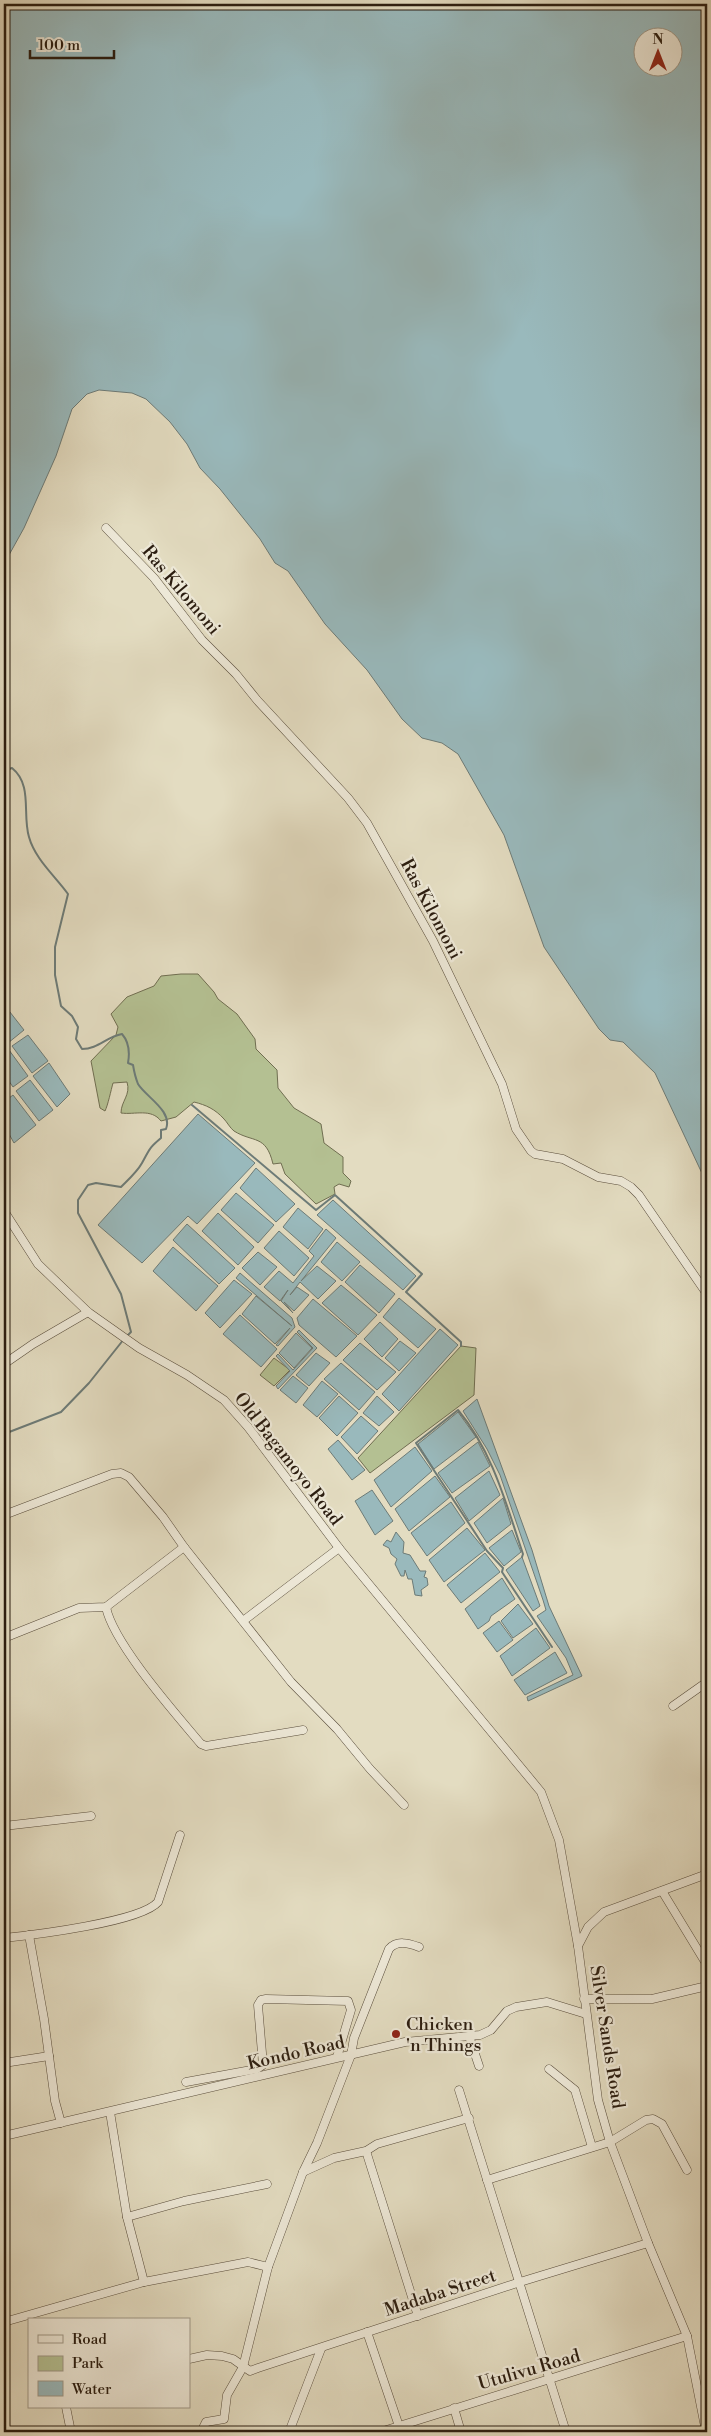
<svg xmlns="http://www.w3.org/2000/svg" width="711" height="2436" font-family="'Libre Bodoni',serif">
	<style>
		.green { fill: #b4c092; stroke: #706e51 }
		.water { fill: #99b9bc; stroke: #6d7b77; fill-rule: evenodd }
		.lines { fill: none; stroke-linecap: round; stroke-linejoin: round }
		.stream { stroke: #6d7b77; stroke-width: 2 }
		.minor-casing { stroke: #594d3c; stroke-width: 9 }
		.minor { stroke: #ede8d7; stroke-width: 8 }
		.poi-dot { fill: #8f2418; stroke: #ede8d7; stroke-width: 2 }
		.labels { text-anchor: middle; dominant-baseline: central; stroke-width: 4.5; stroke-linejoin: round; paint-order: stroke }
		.street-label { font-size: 18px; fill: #2b1d10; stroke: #ede8d7 }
		.poi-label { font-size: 18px; fill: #2b1d10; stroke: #ede8d7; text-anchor: start }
	</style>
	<rect width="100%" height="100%" fill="#e3dcc1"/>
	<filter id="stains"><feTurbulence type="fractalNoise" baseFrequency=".004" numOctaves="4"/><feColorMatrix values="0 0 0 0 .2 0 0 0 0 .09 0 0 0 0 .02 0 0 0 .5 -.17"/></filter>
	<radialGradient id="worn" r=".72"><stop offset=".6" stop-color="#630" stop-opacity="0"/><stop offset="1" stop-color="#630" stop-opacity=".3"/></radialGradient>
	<!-- green -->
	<g class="green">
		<path d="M181 974H198L214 992 218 999 237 1014 255 1039 256 1049 277 1070 278 1088 294 1108 321 1124 324 1143 343 1157V1173L351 1181 349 1187 339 1184 334 1187 335 1194 316 1204 285 1174 281 1163 273 1164C266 1134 253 1143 234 1131 230 1128 227 1122 224 1119 215 1109 206 1105 194 1102L176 1117 161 1121C151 1108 135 1115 121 1113 121 1101 131 1095 127 1082L113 1083C111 1090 108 1105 105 1111L100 1108 91 1061 116 1035 118 1027 111 1014 127 997 154 986 161 976Z"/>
		<path d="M461 1346 476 1348 474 1395 370 1473 358 1458Z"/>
		<path d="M274 1358 290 1370 274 1386 260 1375Z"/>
	</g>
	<!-- water -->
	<g class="water">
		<path d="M4 4H707V1184L655 1073 623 1042 610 1040 599 1029 544 947 504 835 458 754 442 743 422 738 402 719 367 670 325 624 288 571 275 563 260 539 220 489 200 468 187 444 170 422 146 399 132 393 99 390 87 394 72 409 56 456 24 528 4 564ZM644 38H674V68H644Z"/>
		<path d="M6 1007 24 1030 8 1043 4 1037V1008Z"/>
		<path d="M28 1035 48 1061 32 1073 12 1046Z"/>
		<path d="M9 1050 28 1076 13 1087 4 1074V1054Z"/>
		<path d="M49 1063 70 1094 57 1107 33 1076Z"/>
		<path d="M30 1080 53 1110 39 1121 16 1091Z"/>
		<path d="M13 1095 36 1125 14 1143 4 1125V1102Z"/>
		<path d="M198 1114 255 1163 197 1224 188 1216 142 1263 98 1225Z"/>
		<path d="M256 1168 295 1204 276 1222 240 1188Z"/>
		<path d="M236 1193 274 1225 258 1243 221 1210Z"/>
		<path d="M333 1200 416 1276 403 1290 317 1215Z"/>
		<path d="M298 1208 323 1229 308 1249 283 1227Z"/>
		<path d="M218 1213 254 1247 238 1265 202 1231Z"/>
		<path d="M187 1224 235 1268 219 1284 173 1240Z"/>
		<path d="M326 1229 336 1238 301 1281 317 1266 336 1281 318 1299 300 1282 290 1295 297 1287 309 1295 294 1311 284 1302 293 1313 281 1301 288 1290 280 1301 264 1287 279 1271 293 1283 314 1256 309 1251Z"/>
		<path d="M279 1231 309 1258 294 1276 264 1248Z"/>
		<path d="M337 1242 360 1262 342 1281 321 1262Z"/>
		<path d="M173 1247 218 1286 196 1311 153 1271Z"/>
		<path d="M258 1252 277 1267 260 1285 242 1268Z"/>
		<path d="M360 1265 395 1294 379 1313 345 1282Z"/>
		<path d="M240 1273 292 1318 295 1327 278 1346 276 1345 290 1328 275 1344 242 1314 256 1296 292 1326 236 1278Z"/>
		<path d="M234 1280 252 1294 220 1328 205 1313Z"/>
		<path d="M341 1285 377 1315 358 1335 322 1303Z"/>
		<path d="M399 1298 436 1329 418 1348 383 1317Z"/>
		<path d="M313 1299 357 1336 336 1357 299 1325 297 1318Z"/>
		<path d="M240 1315 277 1349 261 1367 223 1334Z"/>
		<path d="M380 1322 398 1339 382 1357 364 1339Z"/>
		<path d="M440 1329 458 1345 399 1411 382 1394Z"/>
		<path d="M299 1330 317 1348 278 1389 276 1386 290 1371 276 1356 278 1354 293 1370 313 1348 297 1332Z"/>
		<path d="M296 1333 312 1348 294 1368 279 1353Z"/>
		<path d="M400 1341 416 1353 399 1371 385 1358Z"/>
		<path d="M360 1343 396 1372 377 1390 343 1360Z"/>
		<path d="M316 1353 330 1363 309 1386 296 1375Z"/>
		<path d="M341 1363 375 1392 359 1410 324 1379Z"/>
		<path d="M293 1376 308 1388 296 1403 280 1390Z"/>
		<path d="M322 1381 338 1394 317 1417 303 1405Z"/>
		<path d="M339 1396 358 1413 337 1436 319 1418Z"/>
		<path d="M377 1396 394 1412 379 1426 363 1413Z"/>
		<path d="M477 1399 532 1550 549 1606 582 1676 528 1701 527 1697 573 1675 566 1658 537 1616 546 1610 543 1600 500 1475 487 1449 463 1411Z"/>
		<path d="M458 1412 476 1437 434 1469 418 1444Z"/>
		<path d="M361 1416 378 1431 357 1454 341 1437Z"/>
		<path d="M338 1440 365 1470 352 1480 328 1449Z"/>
		<path d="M478 1442 490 1466 452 1493 438 1473Z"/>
		<path d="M415 1447 432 1471 391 1507 374 1480Z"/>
		<path d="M489 1471 500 1495 469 1521 455 1498Z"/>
		<path d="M435 1476 450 1497 409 1531 395 1509Z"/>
		<path d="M372 1490 393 1521 375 1535 355 1501Z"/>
		<path d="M503 1498 511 1524 487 1543 474 1523Z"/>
		<path d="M451 1502 465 1523 427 1556 411 1533Z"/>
		<path d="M467 1528 485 1550 444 1582 429 1560Z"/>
		<path d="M512 1530 521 1552 504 1566 489 1548Z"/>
		<path d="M396 1532 404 1542 403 1553 410 1555 420 1571H426L424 1577 427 1578 428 1585 421 1590 422 1596 415 1595 412 1579H408L405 1570 404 1576H401L395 1564 397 1559 391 1554 389 1548 383 1545 387 1540 391 1542Z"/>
		<path d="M485 1553 500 1572 461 1603 447 1585Z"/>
		<path d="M522 1557 540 1606 533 1611 506 1570Z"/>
		<path d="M502 1578 515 1599 491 1616 489 1621 478 1629 465 1609Z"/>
		<path d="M518 1604 533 1624 513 1638 501 1621Z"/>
		<path d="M499 1621 513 1640 497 1652 483 1633Z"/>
		<path d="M536 1628 550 1648 512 1676 500 1656Z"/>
		<path d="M555 1652 567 1673 525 1695 514 1680Z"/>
	</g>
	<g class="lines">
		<!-- stream -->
		<g class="stream">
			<path d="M4 771 12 768C33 785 22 814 29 837 35 859 55 876 68 894L55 947V975L61 1006 72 1016 78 1027 76 1039 82 1049C98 1049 106 1037 122 1034 129 1042 130 1052 128 1063L133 1065C134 1071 136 1079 138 1084 146 1097 173 1111 166 1129L161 1130V1138C148 1149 150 1149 142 1163 137 1172 129 1179 121 1187L96 1183 88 1185 78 1200V1213L121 1294 131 1332 127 1336"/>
			<path d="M192 1105 316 1210 335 1195 422 1274 406 1292 461 1342V1346"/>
			<path d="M4 1434 61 1412 89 1383 124 1339"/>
			<path d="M522 1557 523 1554C506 1504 493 1452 458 1410L416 1443 487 1551 503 1568 502 1572 552 1647"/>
		</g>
		<!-- minor casing -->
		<g class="minor-casing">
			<g id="minor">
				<path d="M106 528 154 578 202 640 236 674 257 700 348 798 367 823 433 941 502 1084 516 1129 531 1151 535 1154 563 1159 598 1177 621 1181 631 1187 639 1195 707 1294"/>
				<path d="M4 1211 38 1264 88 1312 139 1348 187 1375 224 1400 248 1427 339 1548 541 1792 559 1840 578 1946 598 2100 610 2142 648 2243 687 2336 706 2432"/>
				<path d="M4 1364 33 1344 88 1312"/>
				<path d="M4 1515 112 1474 121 1473 129 1477 163 1517 184 1547 291 1682 337 1729 370 1769 404 1805"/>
				<path d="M106 1607C113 1643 175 1713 201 1744L206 1746 303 1730"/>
				<path d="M243 1621 339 1548"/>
				<path d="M4 1638 79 1608 106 1607 184 1547"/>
				<path d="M673 1706 707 1682"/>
				<path d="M4 1826 91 1816"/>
				<path d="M662 1891 707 1965"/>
				<path d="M29 1935 44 2019 55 2101 61 2123"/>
				<path d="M4 1938C33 1935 141 1922 158 1902L180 1835"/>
				<path d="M578 1946 588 1927 604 1912 707 1874"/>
				<path d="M584 1999H652L707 1986"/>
				<path d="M469 2036 479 2066"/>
				<path d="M4 2063 49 2056"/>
				<path d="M549 2069 575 2090 592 2147"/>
				<path d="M186 2082 257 2069 263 2065 258 2005 261 2000 266 1999 348 2001 351 2010 337 2057"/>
				<path d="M459 2090 566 2432"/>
				<path d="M110 2112 127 2217 144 2282"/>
				<path d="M4 2136 405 2042 480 2035 491 2030 507 2011 516 2007 547 2002 586 2014"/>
				<path d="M366 2151 418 2316"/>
				<path d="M303 2172 334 2158 366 2151 377 2144 469 2118"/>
				<path d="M487 2180 610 2142 646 2120 653 2119 662 2124 687 2170"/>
				<path d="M127 2217 184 2201 267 2184"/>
				<path d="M4 2322 144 2282 248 2262 268 2267"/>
				<path d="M367 2332 401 2432"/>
				<path d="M189 2359 207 2355 222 2356 233 2359 250 2371 258 2368 520 2282 648 2243"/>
				<path d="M66 2407 71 2432"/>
				<path d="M454 2408 461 2432"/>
				<path d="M201 2432 206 2422 224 2419 227 2395 243 2367 268 2267 303 2172 317 2143 351 2055 354 2038 389 1949C397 1940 408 1943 419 1947"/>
				<path d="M289 2432 321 2349"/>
				<path d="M380 2432 687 2336"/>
			</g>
		</g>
		<!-- minor -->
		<use href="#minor" class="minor"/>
	</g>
	<!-- markers -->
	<circle class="poi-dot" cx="396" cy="2034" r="5"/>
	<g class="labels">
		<!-- street labels -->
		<g class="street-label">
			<text transform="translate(181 590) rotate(50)">Ras Kilomoni</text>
			<text transform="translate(431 909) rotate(62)">Ras Kilomoni</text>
			<text transform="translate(288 1459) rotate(52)">Old Bagamoyo Road</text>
			<text transform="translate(607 2037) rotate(81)">Silver Sands Road</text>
			<text transform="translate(296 2053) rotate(-13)">Kondo Road</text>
			<text transform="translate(440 2293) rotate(-18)">Madaba Street</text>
			<text transform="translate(529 2370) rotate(-16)">Utulivu Road</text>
		</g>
		<!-- poi labels -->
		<g class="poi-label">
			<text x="406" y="2024">Chicken<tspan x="406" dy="21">'n Things</tspan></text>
		</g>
	</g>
	<!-- margin -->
	<rect width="711" height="2436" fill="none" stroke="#e3dcc1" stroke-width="20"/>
	<rect x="5" y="5" width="701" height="2426" fill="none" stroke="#2b1d10" stroke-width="2.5"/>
	<rect x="10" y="10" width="691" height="2416" fill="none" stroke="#2b1d10"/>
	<!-- legend -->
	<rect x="28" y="2318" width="162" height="90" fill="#ede8d7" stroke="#9f9787"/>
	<rect x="38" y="2335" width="25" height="8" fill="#ede8d7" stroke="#9f9787"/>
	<text x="72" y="2344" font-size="15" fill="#2b1d10">Road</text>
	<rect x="38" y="2356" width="25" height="15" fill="#b4c092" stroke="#9f9787"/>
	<text x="72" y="2368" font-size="15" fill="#2b1d10">Park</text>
	<rect x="38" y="2381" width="25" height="15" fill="#99b9bc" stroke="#9f9787"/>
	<text x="72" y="2394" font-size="15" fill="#2b1d10">Water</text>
	<!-- north arrow -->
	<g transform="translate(658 52)"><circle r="24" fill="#ede8d7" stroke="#9f9787"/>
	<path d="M0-4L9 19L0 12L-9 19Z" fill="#8f2418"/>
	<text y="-8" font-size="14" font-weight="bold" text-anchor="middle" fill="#2b1d10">N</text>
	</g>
	<!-- scale -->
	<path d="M30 50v8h84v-8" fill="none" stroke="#2b1d10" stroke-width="2.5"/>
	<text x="38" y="50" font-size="15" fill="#2b1d10" stroke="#ede8d7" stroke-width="4" paint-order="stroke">100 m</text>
	<rect width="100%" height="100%" filter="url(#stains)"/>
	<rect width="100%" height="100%" fill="url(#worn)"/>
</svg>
